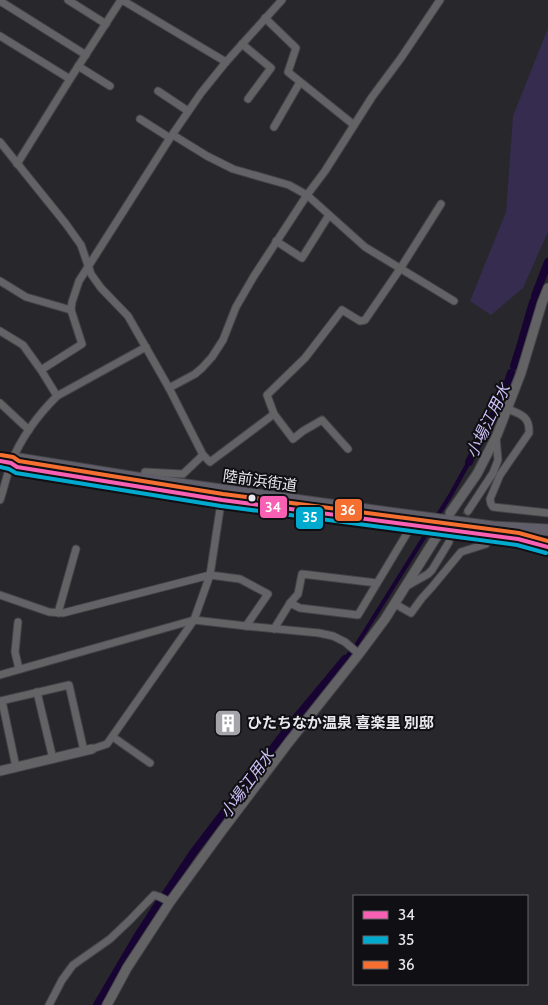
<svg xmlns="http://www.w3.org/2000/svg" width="548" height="1005" font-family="Cabin,'Noto Sans JP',sans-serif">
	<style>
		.green { fill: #352c4f }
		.water { fill: #180433 }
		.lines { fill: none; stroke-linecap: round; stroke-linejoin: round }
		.canal { stroke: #180433; stroke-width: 8 }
		.minor-tunnel { stroke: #454449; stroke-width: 7; stroke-dasharray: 7 3.5; stroke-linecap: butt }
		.minor-casing { stroke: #444448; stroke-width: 9 }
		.tertiary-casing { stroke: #444448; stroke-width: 11 }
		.trunk-casing { stroke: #444448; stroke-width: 13 }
		.minor { stroke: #636265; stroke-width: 7 }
		.tertiary { stroke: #636265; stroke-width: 9 }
		.trunk { stroke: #605e68; stroke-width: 11 }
		.bus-1-casing { stroke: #100f13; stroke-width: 8 }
		.bus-2-casing { stroke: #100f13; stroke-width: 8 }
		.bus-3-casing { stroke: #100f13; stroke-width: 8 }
		.bus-1 { stroke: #f860b3; stroke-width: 4 }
		.bus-2 { stroke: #00a9ce; stroke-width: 4 }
		.bus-3 { stroke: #f46f30; stroke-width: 4 }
		.bus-dot { fill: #e9e8ee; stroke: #100f13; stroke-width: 2 }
		.labels { text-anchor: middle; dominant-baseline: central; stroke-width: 4; stroke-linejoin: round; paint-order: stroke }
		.street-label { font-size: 15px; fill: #e9e8ee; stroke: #100f13 }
		.poi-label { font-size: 15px; font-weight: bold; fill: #e9e8ee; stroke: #100f13; text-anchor: start }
		.water-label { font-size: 16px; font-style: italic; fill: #cbbff5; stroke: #100f13 }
		.line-badge { stroke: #100f13; stroke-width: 2 }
		.badge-label { font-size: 14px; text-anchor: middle; font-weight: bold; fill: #fff }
	</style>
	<rect width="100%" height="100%" fill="#28272c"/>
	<!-- green -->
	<path class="green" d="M548 28V232L523 288 491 315 470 301 506 212 513 116Z"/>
	<!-- water -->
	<path class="water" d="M472 452 476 454 452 497 357 648 341 668 337 665 354 645 448 495Z"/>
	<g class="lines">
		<!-- canal -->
		<g class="canal">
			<path d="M535 296 548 262"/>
			<path d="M514 366 520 347 533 302"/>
			<path d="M469 462 504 394 511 373"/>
			<path d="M165 895 193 853 296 718 345 659"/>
			<path d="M97 1005 137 937 161 900"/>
		</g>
		<!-- minor-tunnel -->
		<path class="minor-tunnel" d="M449 542 468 511"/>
		<!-- minor casing -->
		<g class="minor-casing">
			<g id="minor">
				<path d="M68 0 106 24"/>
				<path d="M122 0 226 62"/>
				<path d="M0 1 86 55"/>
				<path d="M265 18 296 48 288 72 354 125"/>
				<path d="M0 36 70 79"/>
				<path d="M242 44 271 68 248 99"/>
				<path d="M78 66 110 86"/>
				<path d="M158 91 188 111"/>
				<path d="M140 119 170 138"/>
				<path d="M274 127 300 82"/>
				<path d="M173 135 207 156 233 169 289 185 307 195 365 247 454 301"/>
				<path d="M0 142 66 224 81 245 91 274 101 288 128 316 169 388 203 455 210 462 274 414"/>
				<path d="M17 164 70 79 121 0"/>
				<path d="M276 241 302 258 329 215"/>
				<path d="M0 281 26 297 71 310"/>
				<path d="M0 331 23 345 41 370 57 396"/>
				<path d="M41 370 82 344 71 310 72 302 79 281 170 138 201 93 226 62 282 0"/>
				<path d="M169 388 195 374 202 368 212 357 223 340 236 307 254 276 307 195 325 171 372 97 401 58 440 0"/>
				<path d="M0 403 29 430"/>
				<path d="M508 409C520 414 530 416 529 433L500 475 490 499 491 504 493 507 548 513"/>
				<path d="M348 449 322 420 303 431 293 439 274 414 267 395 305 358 342 310 360 321 365 320 400 269 441 204"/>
				<path d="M143 479 145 472 183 474 203 455"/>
				<path d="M0 500C4 488 7 475 11 463 21 438 38 415 57 396L146 347"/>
				<path d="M468 511 493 473 498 460 496 437"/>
				<path d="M405 587 428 574 432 570 449 542"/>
				<path d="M0 595 49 612 63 613 210 575 240 579 268 594 246 626"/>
				<path d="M290 603 300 608 358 615 412 525"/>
				<path d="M395 604 411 613 422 598 432 587 461 552 486 544 492 536"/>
				<path d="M58 613 76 549"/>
				<path d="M18 622 15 652 19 669"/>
				<path d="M274 629 290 603 298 594 302 574 377 583"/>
				<path d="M0 675 194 620 246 626 319 633 333 636 345 642 359 654"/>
				<path d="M37 692 53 759"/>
				<path d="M0 701 69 685 84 751"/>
				<path d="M2 701 16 767"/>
				<path d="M113 737 150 763"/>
				<path d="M92 749 107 744 194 620 210 575 222 496"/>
				<path d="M49 1005 62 980 73 965 110 939 130 920 154 895 160 897 170 902"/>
			</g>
		</g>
		<!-- tertiary casing -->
		<g class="tertiary-casing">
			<g id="tertiary">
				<path d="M450 513 477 474 497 435 521 373 542 303 548 288"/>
				<path d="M0 771 92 749"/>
				<path d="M107 1005 127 968 170 902 221 832 289 742 359 654 385 619 437 536"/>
			</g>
		</g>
		<!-- trunk casing -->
		<g class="trunk-casing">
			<g id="trunk">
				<path d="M0 461 11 463 17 467 142 488 222 500 548 544"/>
				<path d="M11 463 19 459 143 479 323 504 493 527 548 530"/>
			</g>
		</g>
		<!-- minor -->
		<use href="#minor" class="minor"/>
		<!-- tertiary -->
		<use href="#tertiary" class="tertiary"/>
		<!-- trunk -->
		<use href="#trunk" class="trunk"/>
		<!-- bus-1 casing -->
		<g class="bus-1-casing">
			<path id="bus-1" d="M0 461 11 463 17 467 222 500 518 539 548 547"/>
		</g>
		<!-- bus-2 casing -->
		<g class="bus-2-casing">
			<path id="bus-2" d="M0 467 9 469 16 473 221 506 517 545 546 553"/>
		</g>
		<!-- bus-3 casing -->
		<g class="bus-3-casing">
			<path id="bus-3" d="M1 455 13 457 19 461 223 494 519 533 548 541"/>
		</g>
		<!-- bus-1 -->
		<use href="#bus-1" class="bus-1"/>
		<!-- bus-2 -->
		<use href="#bus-2" class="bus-2"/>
		<!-- bus-3 -->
		<use href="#bus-3" class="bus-3"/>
	</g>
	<!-- icons -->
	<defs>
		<g id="building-square" transform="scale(1.4375)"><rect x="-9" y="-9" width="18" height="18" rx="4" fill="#a5a4aa" stroke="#100f13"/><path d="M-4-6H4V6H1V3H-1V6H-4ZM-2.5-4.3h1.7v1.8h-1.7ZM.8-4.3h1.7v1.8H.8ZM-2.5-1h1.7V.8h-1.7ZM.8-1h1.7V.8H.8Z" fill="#fff"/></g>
	</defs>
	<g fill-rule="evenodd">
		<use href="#building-square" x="228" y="723"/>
	</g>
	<!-- markers -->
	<circle class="bus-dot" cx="252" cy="498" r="4.5"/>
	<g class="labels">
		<!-- street labels -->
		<g class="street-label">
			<text transform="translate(260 481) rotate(8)">陸前浜街道</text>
		</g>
		<!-- poi labels -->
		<g class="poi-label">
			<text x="247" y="723">ひたちなか温泉 喜楽里 別邸</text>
		</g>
		<!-- water labels -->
		<g class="water-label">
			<text transform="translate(488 421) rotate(-64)">小場江用水</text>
			<text transform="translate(247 784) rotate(-54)">小場江用水</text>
		</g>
	</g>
	<g class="line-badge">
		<rect x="259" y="495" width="29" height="24" rx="5" fill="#f860b3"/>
		<rect x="334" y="498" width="29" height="24" rx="5" fill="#f46f30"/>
		<rect x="295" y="506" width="29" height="24" rx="5" fill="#00a9ce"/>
	</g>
	<g class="badge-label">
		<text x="273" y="512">34</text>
		<text x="348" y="515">36</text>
		<text x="310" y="522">35</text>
	</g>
	<!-- legend -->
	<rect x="353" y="895" width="175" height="90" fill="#100f13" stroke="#67666b"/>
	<rect x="363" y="911" width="25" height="8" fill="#f860b3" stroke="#67666b"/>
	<text x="398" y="920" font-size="15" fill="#e9e8ee">34</text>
	<rect x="363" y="936" width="25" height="8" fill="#00a9ce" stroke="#67666b"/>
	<text x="398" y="945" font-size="15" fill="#e9e8ee">35</text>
	<rect x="363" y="961" width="25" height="8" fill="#f46f30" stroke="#67666b"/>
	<text x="398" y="970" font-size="15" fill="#e9e8ee">36</text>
</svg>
